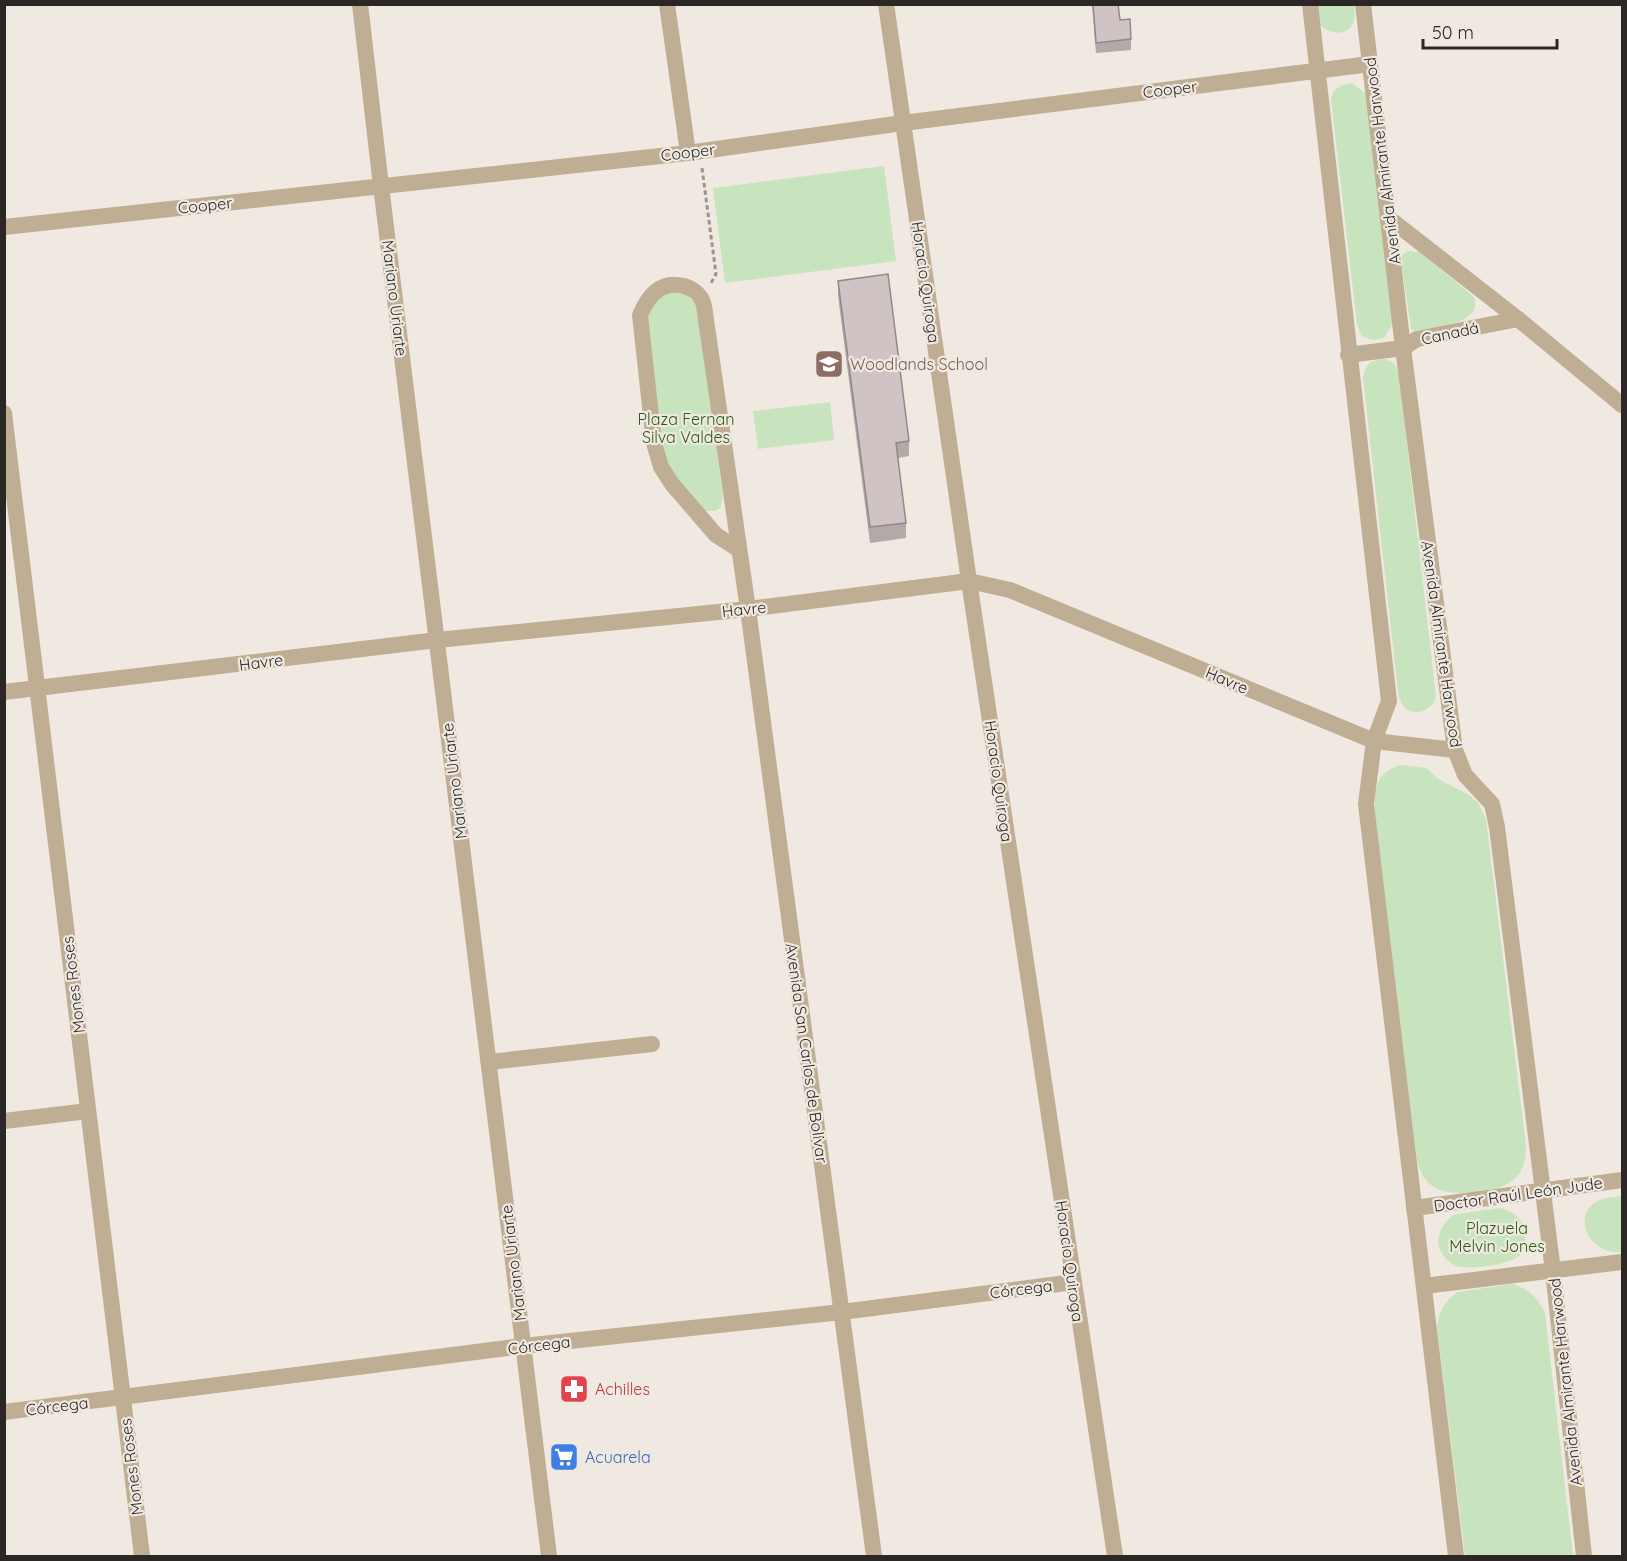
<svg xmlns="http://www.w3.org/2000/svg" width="1627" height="1561" font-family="Quicksand,sans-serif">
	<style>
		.green { fill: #c7e4be }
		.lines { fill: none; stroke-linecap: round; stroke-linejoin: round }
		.path { stroke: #99948e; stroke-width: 3; stroke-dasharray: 4.5 3; stroke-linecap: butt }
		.street { stroke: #bfad94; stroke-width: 16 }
		.wall { fill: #b2a9a8 }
		.building { fill: #cfc4c3; stroke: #918988; stroke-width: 1.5 }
		.labels { text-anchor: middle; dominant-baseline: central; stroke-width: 4.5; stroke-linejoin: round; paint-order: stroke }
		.street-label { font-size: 16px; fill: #2a2724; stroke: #f0e9e1 }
		.education-label { font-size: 16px; fill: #785e54; stroke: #f0e9e1; text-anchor: start }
		.park-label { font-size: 16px; fill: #275c10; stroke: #f0e9e1 }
		.health-label { font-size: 16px; fill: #be3a42; stroke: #f0e9e1; text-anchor: start }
		.shop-label { font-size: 16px; fill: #366cbe; stroke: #f0e9e1; text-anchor: start }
	</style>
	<rect width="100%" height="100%" fill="#f0e9e1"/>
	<!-- green -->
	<g class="green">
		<path d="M1317 5H1354C1355 12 1356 22 1350 28 1343 36 1325 33 1320 24 1317 18 1317 11 1317 5Z"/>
		<path d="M1352 83 1365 93 1367 101 1393 323 1384 338 1373 340 1362 336 1357 325 1331 100C1333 87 1340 85 1352 83Z"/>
		<path d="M884 166 896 261 725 283 713 188Z"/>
		<path d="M1408 251 1420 252 1474 297C1485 324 1430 329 1414 331L1411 329 1401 261 1403 254Z"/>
		<path d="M661 291 684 293 695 303 698 314 723 496 720 508 715 511H704L671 472 663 454 647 306Z"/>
		<path d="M1385 359 1394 363 1399 374 1436 696 1433 704C1417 719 1402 713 1398 692L1363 378C1366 364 1370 360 1385 359Z"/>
		<path d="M830 402 834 440 758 449 753 411Z"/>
		<path d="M1400 765 1427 768 1438 779 1469 795 1478 803 1486 819 1526 1146C1526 1182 1506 1188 1475 1192 1447 1195 1425 1192 1417 1161L1375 815C1375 789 1373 775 1400 765Z"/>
		<path d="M1622 1196V1252C1585 1255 1570 1209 1603 1199 1609 1197 1616 1197 1622 1196Z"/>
		<path d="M1501 1208C1517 1213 1525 1221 1525 1238 1525 1244 1524 1251 1520 1255 1512 1265 1465 1271 1454 1265 1445 1260 1441 1253 1438 1244 1439 1231 1444 1219 1456 1214Z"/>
		<path d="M1512 1284C1529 1289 1538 1298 1545 1313L1573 1556H1465L1437 1328C1438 1313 1445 1300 1458 1292Z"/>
	</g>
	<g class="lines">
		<!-- path -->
		<path class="path" d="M702 168 716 274 710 285"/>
		<!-- street -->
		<g class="street">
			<path d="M360 4 381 186 549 1556"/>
			<path d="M667 4 688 153"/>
			<path d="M886 4 969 581 1115 1556"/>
			<path d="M1310 4 1389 701 1374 741 1366 804 1456 1556"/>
			<path d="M1363 4 1403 348 1455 750 1465 775 1492 804 1497 827 1553 1271 1584 1556"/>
			<path d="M1390 219 1518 319 1622 405"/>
			<path d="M4 227 688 153 903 123 1370 64"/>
			<path d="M1348 355 1403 348 1417 339 1518 319"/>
			<path d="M4 413 142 1556"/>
			<path d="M738 549 716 535 672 484 661 467 654 443 640 315C648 296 661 280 684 286 691 288 699 293 702 300 705 306 705 314 706 320L748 609 874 1556"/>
			<path d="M4 692 437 640 748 609 969 581 1010 590 1374 741 1455 750"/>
			<path d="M489 1062 652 1044"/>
			<path d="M4 1121 88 1111"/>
			<path d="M1414 1208 1622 1180"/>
			<path d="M1424 1286 1622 1262"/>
			<path d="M4 1412 523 1346 842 1312 1074 1282"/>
		</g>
	</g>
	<!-- wall -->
	<g class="wall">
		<path d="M1092 4 1131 39V50L1096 53Z"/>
		<path d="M838 281 909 441V456L898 458 906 523V538L870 543 838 296Z"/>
	</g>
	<!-- building -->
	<g class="building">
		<path d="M1093 4H1118L1120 20 1130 19 1131 39 1096 43Z"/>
		<path d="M888 274 909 441 896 443 906 523 870 527 838 281Z"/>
	</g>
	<!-- icons -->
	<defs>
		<g id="school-square" transform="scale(1.5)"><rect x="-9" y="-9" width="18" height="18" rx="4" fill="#8d6e63" stroke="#f0e9e1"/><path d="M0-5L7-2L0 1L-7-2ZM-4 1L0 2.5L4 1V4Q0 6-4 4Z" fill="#fff"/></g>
		<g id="pharmacy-square" transform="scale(1.5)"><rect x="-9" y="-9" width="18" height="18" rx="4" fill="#e0444e" stroke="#f0e9e1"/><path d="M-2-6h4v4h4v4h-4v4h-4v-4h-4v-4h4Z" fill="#fff"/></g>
		<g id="supermarket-square" transform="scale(1.5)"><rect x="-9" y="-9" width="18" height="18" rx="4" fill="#3f7fe0" stroke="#f0e9e1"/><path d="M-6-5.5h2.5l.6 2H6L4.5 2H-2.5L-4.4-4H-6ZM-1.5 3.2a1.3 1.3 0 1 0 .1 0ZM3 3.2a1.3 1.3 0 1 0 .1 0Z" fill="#fff"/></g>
	</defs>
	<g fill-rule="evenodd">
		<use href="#school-square" x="829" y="364"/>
		<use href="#pharmacy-square" x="574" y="1389"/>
		<use href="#supermarket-square" x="564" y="1457"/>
	</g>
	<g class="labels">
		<!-- street labels -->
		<g class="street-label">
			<text transform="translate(1170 89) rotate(-7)">Cooper</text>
			<text transform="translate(688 152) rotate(-7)">Cooper</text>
			<text transform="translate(1382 161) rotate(-97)">Avenida Almirante Harwood</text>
			<text transform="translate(205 205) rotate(-6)">Cooper</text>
			<text transform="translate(926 282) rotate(82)">Horacio Quiroga</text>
			<text transform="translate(395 298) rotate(83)">Mariano Uriarte</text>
			<text transform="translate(1450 333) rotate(-12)">Canadá</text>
			<text transform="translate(744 609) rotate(-6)">Havre</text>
			<text transform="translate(1442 644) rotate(82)">Avenida Almirante Harwood</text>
			<text transform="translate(261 662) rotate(-7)">Havre</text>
			<text transform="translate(1227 680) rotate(23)">Havre</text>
			<text transform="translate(454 781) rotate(-97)">Mariano Uriarte</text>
			<text transform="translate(999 781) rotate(82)">Horacio Quiroga</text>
			<text transform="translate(73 985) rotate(-97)">Mones Roses</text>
			<text transform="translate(807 1053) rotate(82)">Avenida San Carlos de Bolívar</text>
			<text transform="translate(1518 1194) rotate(-8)">Doctor Raúl León Jude</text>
			<text transform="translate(1070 1261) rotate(82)">Horacio Quiroga</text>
			<text transform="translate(513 1263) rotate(-97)">Mariano Uriarte</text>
			<text transform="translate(1021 1289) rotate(-7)">Córcega</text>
			<text transform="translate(539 1345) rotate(-7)">Córcega</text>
			<text transform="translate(1565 1382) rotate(-96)">Avenida Almirante Harwood</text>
			<text transform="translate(57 1406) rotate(-7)">Córcega</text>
			<text transform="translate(131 1467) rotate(-97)">Mones Roses</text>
		</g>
		<!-- education labels -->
		<g class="education-label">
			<text x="850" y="364">Woodlands School</text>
		</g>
		<!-- park labels -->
		<g class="park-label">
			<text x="686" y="419">Plaza Fernan<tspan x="686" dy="18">Silva Valdes</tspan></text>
			<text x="1497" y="1228">Plazuela<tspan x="1497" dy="18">Melvin Jones</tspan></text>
		</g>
		<!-- health labels -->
		<g class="health-label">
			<text x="595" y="1389">Achilles</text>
		</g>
		<!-- shop labels -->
		<g class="shop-label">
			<text x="585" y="1457">Acuarela</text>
		</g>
	</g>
	<!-- border -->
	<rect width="1627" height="1561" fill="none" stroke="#2a2724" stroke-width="12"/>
	<!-- scale -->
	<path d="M1423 39v9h134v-9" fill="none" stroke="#2a2724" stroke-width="3"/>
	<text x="1432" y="39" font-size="18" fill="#2a2724" stroke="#f0e9e1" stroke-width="4.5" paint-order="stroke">50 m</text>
</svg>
